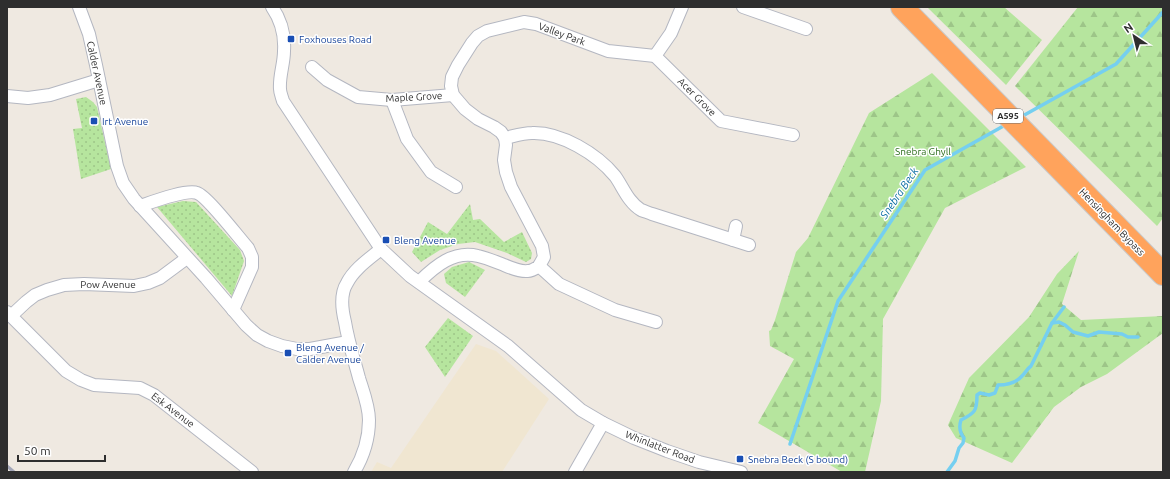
<svg xmlns="http://www.w3.org/2000/svg" width="1170" height="479" font-family="Ubuntu,sans-serif">
	<style>
		.education { fill: #f0e6d1 }
		.grass { fill: url(#grass-dots) }
		.forest { fill: url(#forest-firs) }
		.lines { fill: none; stroke-linecap: round; stroke-linejoin: round }
		.stream { stroke: #75cff0; stroke-width: 3.5 }
		.street-casing { stroke: #b4b7c1; stroke-width: 14 }
		.highway-casing { stroke: #c9c9c9; stroke-width: 24 }
		.street { stroke: #fff; stroke-width: 12 }
		.highway { stroke: #ffa35c; stroke-width: 22 }
		.rail { stroke: #a3a6b8; stroke-width: 3 }
		.transit-dot { fill: #1a4fb4; stroke: #fff; stroke-width: 1.5 }
		.labels { text-anchor: middle; dominant-baseline: central; stroke-width: 3; stroke-linejoin: round; paint-order: stroke }
		.shield { fill: #fff; stroke: #6d6d6d; stroke-width: 1 }
		.shield-label { font-size: 9px; font-weight: bold; fill: #2e2e2e }
		.street-label { font-size: 10px; fill: #2e2e2e; stroke: #fff }
		.transit-label { font-size: 10px; fill: #164399; stroke: #fff; text-anchor: start }
		.park-label { font-size: 10px; fill: #2c6e1b; stroke: #fff }
		.water-label { font-size: 11px; font-style: italic; fill: #0d6fa3; stroke: #fff }
	</style>
	<defs>
		<pattern id="grass-dots" width="8" height="8" patternUnits="userSpaceOnUse"><rect width="8" height="8" fill="#b6e59e"/><path d="M2 2h.1M6 6h.1" fill="none" stroke="#9dc588" stroke-width="1.8" stroke-linecap="round"/></pattern>
		<pattern id="forest-firs" width="22" height="20" patternUnits="userSpaceOnUse"><rect width="22" height="20" fill="#b6e59e"/><path d="M5 1l3.5 6h-7zM16 11l3.5 6h-7z" fill="#9dc588"/></pattern>
	</defs>
	<rect width="100%" height="100%" fill="#efe9e1"/>
	<!-- education -->
	<path class="education" d="M476 344 496 351 549 399 502 472H371L377 462 391 468Z"/>
	<!-- grass -->
	<g class="grass">
		<path d="M86 97 93 102 97 107 111 169 81 179 73 129 82 128 76 99Z"/>
		<path d="M183 201 196 202 240 250 244 261 232 296 157 207Z"/>
		<path d="M470 204 473 220 480 219 504 242 522 232 532 253 531 259 526 262 507 253 475 242 458 244 440 250 421 262 412 252 428 222 447 234Z"/>
		<path d="M469 262 485 270 465 297 446 283 444 274 452 267Z"/>
		<path d="M448 318 473 336 445 377 425 347Z"/>
	</g>
	<!-- forest -->
	<g class="forest">
		<path d="M927 7H1004L1042 40 1006 85Z"/>
		<path d="M1078 7H1163V218L1157 226 1015 86Z"/>
		<path d="M932 73 1026 167 945 208 883 319 881 401 865 472H842L758 423 794 359 770 346 769 331 771 330 775 320 796 252 808 238 869 113Z"/>
		<path d="M1079 251 1062 304 1081 320 1163 316V333L1107 374 1081 387 1054 407 1012 463 956 438 948 425 969 378 1029 317 1057 274Z"/>
	</g>
	<g class="lines">
		<!-- stream -->
		<g class="stream">
			<path d="M1019 118 1116 64 1163 12"/>
			<path d="M1052 323 1059 322 1065 325 1073 332 1088 336 1099 332 1122 334 1128 337H1138"/>
			<path d="M790 444 838 301 925 170 1007 124"/>
			<path d="M947 472 955 461 959 448 963 443 964 438C960 433 959 426 961 420 975 413 977 411 977 395L980 393 989 395 995 393 998 385C1007 385 1016 383 1022 376 1026 372 1027 369 1031 366L1052 323 1064 307"/>
		</g>
		<!-- street casing -->
		<g class="street-casing">
			<g id="street">
				<path d="M79 7 89 34 96 65 117 166 123 183 134 199 206 278 246 325 257 335 268 341 282 346 297 349H310L348 342"/>
				<path d="M272 7C281 20 285 36 284 51 284 64 279 76 280 89 280 93 282 97 283 101L381 249 410 276 508 346 581 410 603 423 634 438 667 451 699 462 741 472"/>
				<path d="M743 7 806 29"/>
				<path d="M655 56 721 121 793 135"/>
				<path d="M312 67 327 80 358 97 392 100 453 95"/>
				<path d="M7 96 28 98 50 95 99 80"/>
				<path d="M392 100 407 139 431 172 456 187"/>
				<path d="M505 138C514 136 523 133 532 133 561 132 597 154 615 176 623 187 628 202 641 210 644 211 649 213 652 214L749 245"/>
				<path d="M140 206C152 202 187 189 197 193 207 196 239 238 248 248L252 257V267L233 310"/>
				<path d="M733 240 736 226"/>
				<path d="M539 266 559 284 615 310 656 322"/>
				<path d="M419 282C435 266 454 250 478 256 487 258 496 262 504 265 511 268 520 272 528 271 532 271 536 268 539 266L544 257 542 246 511 187 506 172 504 160 506 145 505 138 501 132 494 127 478 119 465 109 453 95 451 86 452 77 458 65 472 43 478 36 487 31 524 22 536 24 608 51 655 56 671 33 682 7"/>
				<path d="M7 312 66 371 81 380 94 385 140 388 154 395 252 472"/>
				<path d="M11 316 26 302 35 295 47 290 64 285 84 284 134 286 148 283 160 278 187 258"/>
				<path d="M354 472C363 457 369 438 369 420 369 406 363 391 359 378 354 359 348 341 345 322 342 310 340 294 347 283 354 269 369 259 381 249"/>
				<path d="M575 472 603 423"/>
			</g>
		</g>
		<!-- highway casing -->
		<g class="highway-casing">
			<path id="highway" d="M902 7 1163 274"/>
		</g>
		<!-- street -->
		<use href="#street" class="street"/>
		<!-- highway -->
		<use href="#highway" class="highway"/>
		<!-- rail -->
		<path class="rail" d="M7 466 14 472"/>
	</g>
	<!-- markers -->
	<g class="transit-dot">
		<rect x="287" y="35" width="8" height="8" rx="2"/>
		<rect x="90" y="117" width="8" height="8" rx="2"/>
		<rect x="382" y="236" width="8" height="8" rx="2"/>
		<rect x="284" y="349" width="8" height="8" rx="2"/>
		<rect x="736" y="455" width="8" height="8" rx="2"/>
	</g>
	<g class="labels">
		<!-- shield labels -->
		<rect class="shield" x="993" y="109" width="30" height="14" rx="3"/>
		<g class="shield-label">
			<text x="1008" y="116">A595</text>
		</g>
		<!-- street labels -->
		<g class="street-label">
			<text transform="translate(562 34) rotate(20)">Valley Park</text>
			<text transform="translate(97 73) rotate(78)">Calder Avenue</text>
			<text transform="translate(414 97) rotate(-3)">Maple Grove</text>
			<text transform="translate(697 97) rotate(45)">Acer Grove</text>
			<text transform="translate(1112 222) rotate(46)">Hensingham Bypass</text>
			<text x="108" y="284">Pow Avenue</text>
			<text transform="translate(173 410) rotate(37)">Esk Avenue</text>
			<text transform="translate(660 447) rotate(21)">Whinlatter Road</text>
		</g>
		<!-- transit labels -->
		<g class="transit-label">
			<text x="299" y="39">Foxhouses Road</text>
			<text x="102" y="121">Irt Avenue</text>
			<text x="394" y="240">Bleng Avenue</text>
			<text x="296" y="347">Bleng Avenue /<tspan x="296" dy="12">Calder Avenue</tspan></text>
			<text x="748" y="459">Snebra Beck (S bound)</text>
		</g>
		<!-- park labels -->
		<g class="park-label">
			<text x="923" y="151">Snebra Ghyll</text>
		</g>
		<!-- water labels -->
		<g class="water-label">
			<text transform="translate(899 193) rotate(-56)">Snebra Beck</text>
		</g>
	</g>
	<!-- border -->
	<rect width="1170" height="479" fill="none" stroke="#2e2e2e" stroke-width="16"/>
	<!-- north arrow -->
	<g transform="translate(1134 36) rotate(325)" stroke="#ffffff" stroke-width="3" paint-order="stroke">
	<path d="M0-3L7 15L0 10L-7 15Z" fill="#2e2e2e"/>
	<text y="-6" font-size="11" font-weight="bold" text-anchor="middle" fill="#2e2e2e">N</text>
	</g>
	<!-- scale -->
	<path d="M18 455v6h87v-6" fill="none" stroke="#2e2e2e" stroke-width="2"/>
	<text x="24" y="455" font-size="12" fill="#2e2e2e" stroke="#ffffff" stroke-width="3" paint-order="stroke">50 m</text>
</svg>
